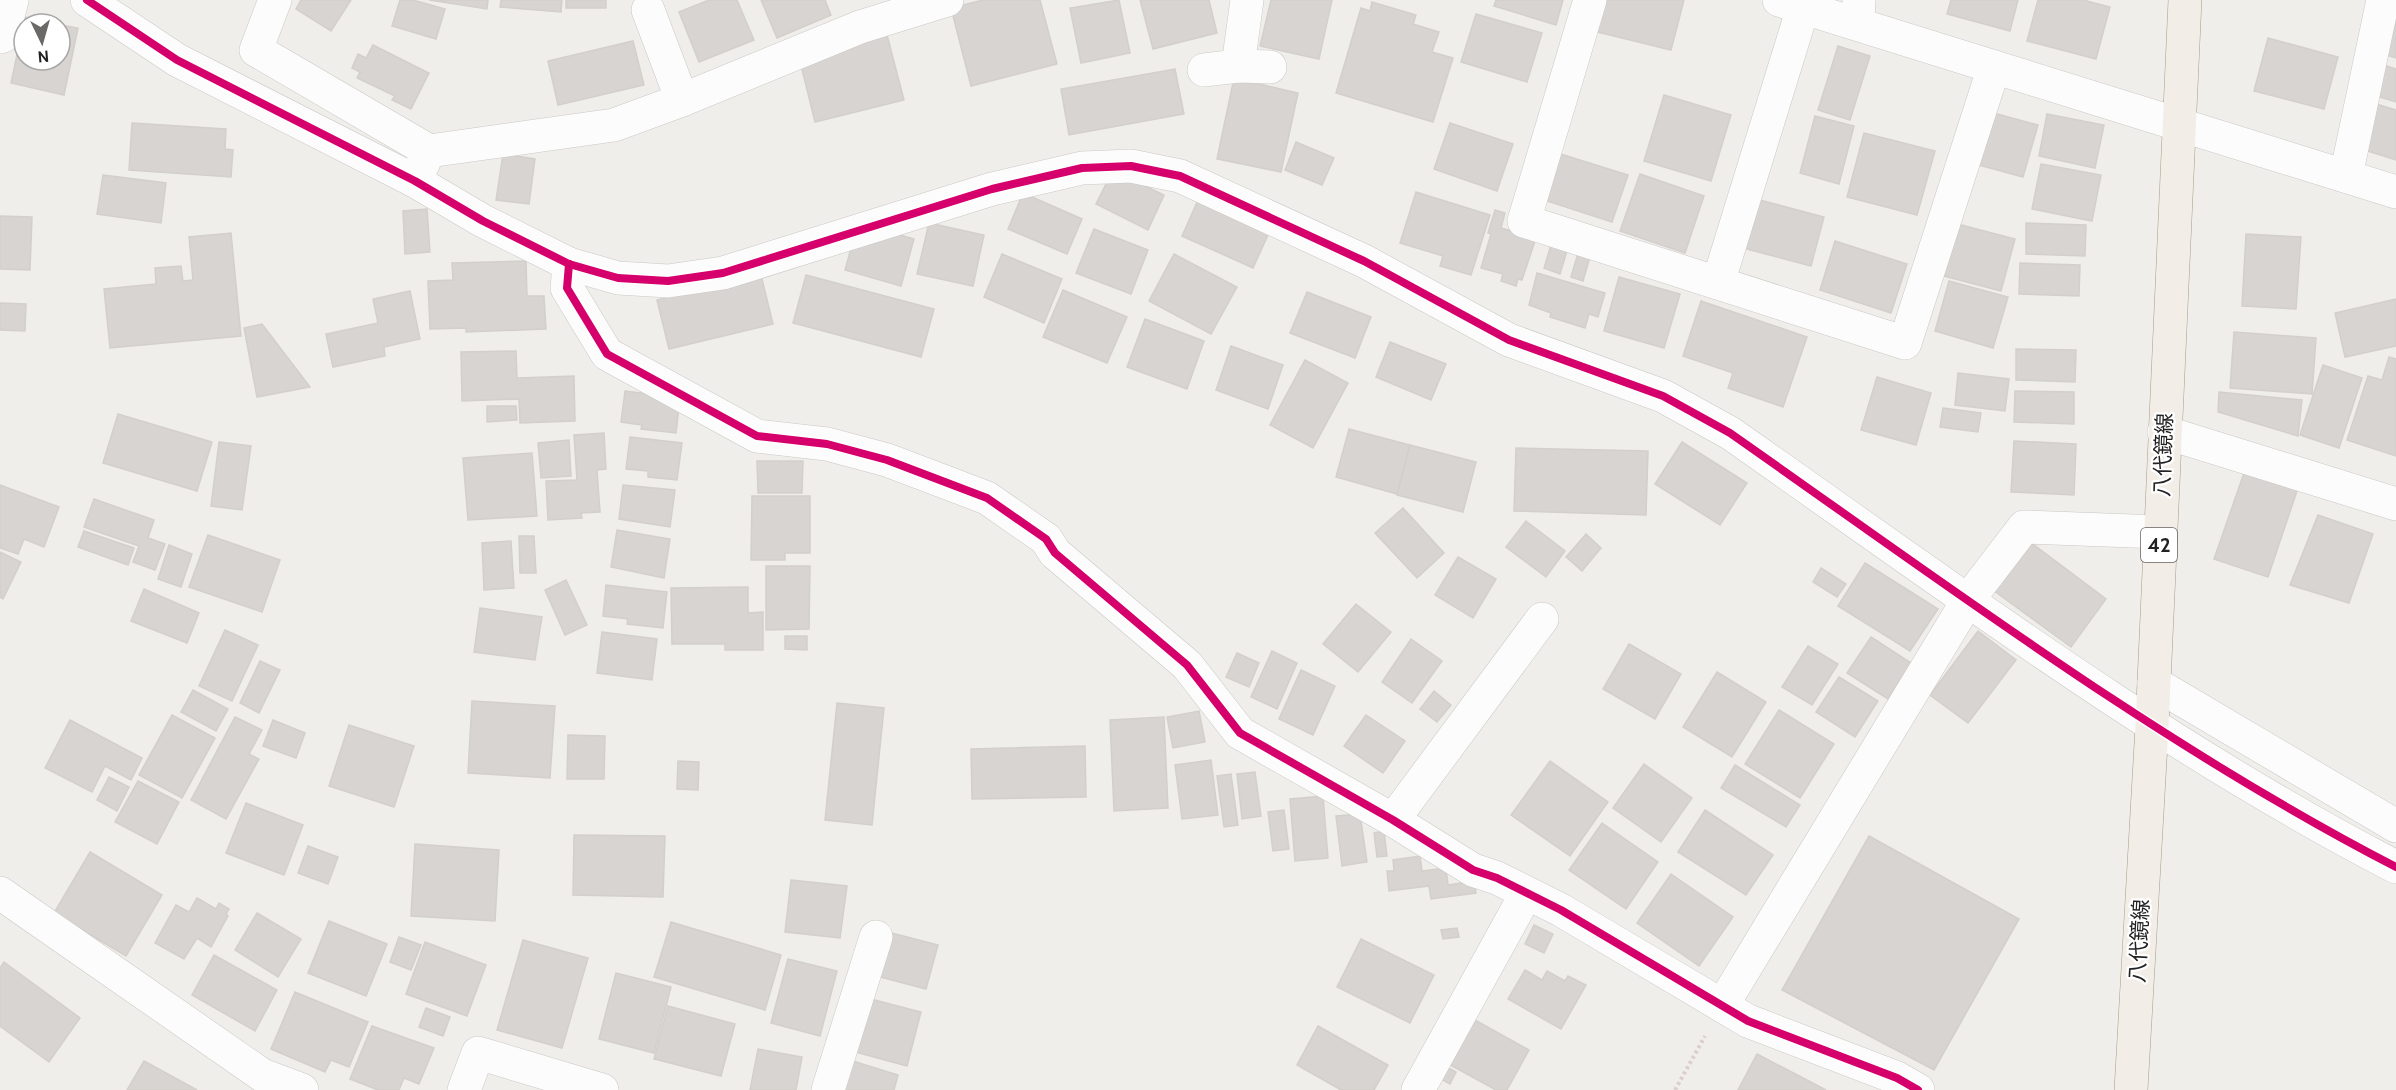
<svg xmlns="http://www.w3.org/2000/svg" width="2396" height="1090" font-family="Cabin,'Noto Sans JP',sans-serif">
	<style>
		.building { fill: #d7d4d1; stroke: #d3d0cb; stroke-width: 1.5 }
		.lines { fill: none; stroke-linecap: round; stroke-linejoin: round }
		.minor-casing { stroke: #c9c8c6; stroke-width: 34 }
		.tertiary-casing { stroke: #c9c8c6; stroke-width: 34 }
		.primary-casing { stroke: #a79d86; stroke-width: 34 }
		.path { stroke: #dccecc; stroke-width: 4; stroke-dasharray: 3 3; stroke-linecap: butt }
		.minor { stroke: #fdfcfc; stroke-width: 33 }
		.tertiary { stroke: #fdfcfc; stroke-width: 33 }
		.primary { stroke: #f2ede7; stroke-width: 33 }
		.cycleway-casing { stroke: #fff; stroke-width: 11 }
		.cycleway { stroke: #d6006c; stroke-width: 8 }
		.labels { text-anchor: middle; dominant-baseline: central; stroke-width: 4.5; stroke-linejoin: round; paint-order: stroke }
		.shield { fill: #fff; stroke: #646464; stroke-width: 1.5 }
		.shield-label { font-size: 20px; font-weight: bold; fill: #222 }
		.street-label { font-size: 21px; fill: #222; stroke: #fff }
	</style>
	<rect width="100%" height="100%" fill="#f0eeea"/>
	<!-- building -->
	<g class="building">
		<path d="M301 0H351L331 31 296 9Z"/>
		<path d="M400 0H413L445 9 436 39 392 26Z"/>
		<path d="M429 0H488L487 9Z"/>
		<path d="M501 0H562L561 12 500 7Z"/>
		<rect x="566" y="0" width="40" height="8"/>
		<path d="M709 0H737L754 40 699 62 679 12Z"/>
		<path d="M761 0H825L831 15 777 38Z"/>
		<path d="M983 0H1040L1057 64 971 86 951 8Z"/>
		<path d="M1119 0 1130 53 1081 63 1070 8Z"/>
		<path d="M1140 0H1209L1217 33 1153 49Z"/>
		<path d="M1271 0H1332L1319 59 1260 46Z"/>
		<path d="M1496 0H1563L1556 25 1494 6Z"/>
		<path d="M1597 0H1684L1671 50 1589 30Z"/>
		<path d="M1951 0H2018L2010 31 1947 14Z"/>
		<path d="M2038 0H2083L2110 7 2096 59 2027 41Z"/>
		<path d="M1372 2 1416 15 1413 24 1439 32 1432 52 1453 58 1433 122 1336 93 1361 8 1370 11Z"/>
		<path d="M1476 14 1542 33 1527 82 1461 62Z"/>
		<path d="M25 17 57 24H24V60H60V25L78 28 64 95 11 83Z"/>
		<path d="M2393 23H2396V58L2383 54Z"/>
		<path d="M887 35 904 100 815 122 799 57Z"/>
		<path d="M2268 38 2338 57 2324 109 2254 91Z"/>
		<path d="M633 41 644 85 558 105 548 61Z"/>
		<path d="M373 45 429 73 411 109 392 100 395 96 357 78 360 72 352 68 358 54 366 58Z"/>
		<path d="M1838 46 1870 56 1850 120 1818 110Z"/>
		<path d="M2380 64 2396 69V102L2370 94Z"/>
		<path d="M1175 69 1184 114 1069 135 1061 89Z"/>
		<path d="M1234 78 1298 93 1281 172 1217 159Z"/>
		<path d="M1664 95 1731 115 1711 181 1644 161Z"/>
		<path d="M2370 102 2396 110V160L2355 147Z"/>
		<path d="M1990 112 2038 125 2023 177 1975 164Z"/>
		<path d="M2047 114 2104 125 2095 168 2039 156Z"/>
		<path d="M1815 116 1854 126 1839 184 1800 173Z"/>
		<path d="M132 123 226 129 225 149 233 150 231 177 129 170Z"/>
		<path d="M1450 123 1513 144 1497 191 1434 169Z"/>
		<path d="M1864 133 1935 151 1917 215 1847 197Z"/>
		<path d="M1296 142 1334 158 1322 185 1285 170Z"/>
		<path d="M1551 151 1628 175 1612 222 1535 197Z"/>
		<path d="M503 154 535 159 529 204 496 200Z"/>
		<path d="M2041 164 2101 175 2092 221 2032 209Z"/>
		<path d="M1113 170 1164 195 1148 230 1096 204Z"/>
		<path d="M1640 174 1704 196 1685 253 1620 231Z"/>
		<path d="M103 175 166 183 161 223 97 214Z"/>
		<path d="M1202 191 1273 224 1253 268 1182 236Z"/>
		<path d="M1416 192 1490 215 1471 275 1440 266 1443 256 1400 243Z"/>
		<path d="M1023 193 1082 219 1067 254 1008 229Z"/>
		<path d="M1752 198 1824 217 1811 266 1739 247Z"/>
		<path d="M427 209 430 252 405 254 403 211Z"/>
		<path d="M1495 210 1505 213 1501 228 1536 238 1522 280 1518 279 1516 286 1501 281 1503 274 1481 268 1491 234 1488 233Z"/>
		<path d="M0 216 32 217 30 270 0 269Z"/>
		<path d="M1950 222 2015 239 2001 291 1936 274Z"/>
		<path d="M858 223 914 239 901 286 845 270Z"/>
		<path d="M929 223 984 235 973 286 917 274Z"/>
		<path d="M2026 223 2086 225 2085 256 2026 254Z"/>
		<path d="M1094 229 1148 250 1131 294 1076 273Z"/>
		<path d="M231 233 241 336 110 348 104 289 156 284 155 268 181 266 183 281 193 280 189 237Z"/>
		<path d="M2246 234 2301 237 2296 309 2242 306Z"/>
		<path d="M1835 241 1907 264 1891 313 1820 290Z"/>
		<path d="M1551 245 1567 251 1560 274 1544 268Z"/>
		<path d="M1578 253 1590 257 1583 281 1571 277Z"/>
		<path d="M1002 254 1062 279 1044 323 984 297Z"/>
		<path d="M1174 254 1237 287 1211 334 1149 301Z"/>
		<path d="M526 261 527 296H544L546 329 466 332V328L430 329 428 281 453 280 452 263Z"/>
		<path d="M2020 263 2080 265 2079 296 2019 294Z"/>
		<path d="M1537 273 1605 293 1598 317 1589 314 1585 328 1550 317 1551 313 1529 305Z"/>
		<path d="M761 275 773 324 669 349 657 300Z"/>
		<path d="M806 275 934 309 921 357 793 323Z"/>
		<path d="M1619 277 1680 294 1664 348 1604 331Z"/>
		<path d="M1949 281 2008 297 1993 348 1935 331Z"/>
		<path d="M1063 290 1127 317 1107 363 1043 337Z"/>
		<path d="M410 291 420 339 384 347 385 356 333 367 326 334 378 323 373 299Z"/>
		<path d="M1307 292 1371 317 1355 358 1290 333Z"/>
		<path d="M2396 299V346L2345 357 2335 313Z"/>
		<path d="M1701 301 1807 337 1783 407 1728 388 1733 373 1683 356Z"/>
		<path d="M0 303 26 304 25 331 0 330Z"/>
		<path d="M1145 319 1204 341 1187 389 1127 367Z"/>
		<path d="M262 324 310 387 257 397 244 328Z"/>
		<path d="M2234 332 2316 338 2312 394 2230 388Z"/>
		<path d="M1390 342 1446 364 1431 400 1376 377Z"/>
		<path d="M1231 346 1283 365 1268 409 1216 390Z"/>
		<path d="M2016 349 2076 350 2075 382 2016 380Z"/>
		<path d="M516 351 517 378 574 376 575 421 520 423 519 399 462 401 461 352Z"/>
		<path d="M2389 357 2396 359V456L2347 440 2368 376 2382 380Z"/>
		<path d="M1305 360 1348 383 1313 448 1270 425Z"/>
		<path d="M2323 365 2362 378 2339 448 2300 435Z"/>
		<path d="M1958 373 2009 379 2005 411 1955 405Z"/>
		<path d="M1877 377 1931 393 1916 445 1861 430Z"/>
		<path d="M625 391 680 398 676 433 641 429 642 425 621 422Z"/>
		<path d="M2015 391 2074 392V424L2014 422Z"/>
		<path d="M2219 392 2302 400 2298 436 2218 412Z"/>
		<path d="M487 406H516L517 420 487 422Z"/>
		<path d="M1943 408 1981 413 1978 432 1940 427Z"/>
		<path d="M118 414 212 442 197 491 103 463Z"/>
		<path d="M1349 429 1410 445 1397 494 1336 477Z"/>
		<path d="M604 433 606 469 597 470 600 512 581 513 582 518 548 520 546 481 577 480 574 435Z"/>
		<path d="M630 437 682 443 677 480 648 477V471L626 469Z"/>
		<path d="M569 440 571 476 541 478 538 443Z"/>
		<path d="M2014 441 2076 444 2074 495 2011 492Z"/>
		<path d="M219 442 251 446 242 510 211 506Z"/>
		<path d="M1682 442 1747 483 1720 525 1655 484Z"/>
		<path d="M1410 445 1476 462 1463 512 1397 495Z"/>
		<path d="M1516 448 1648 451 1646 515 1514 511Z"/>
		<path d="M532 453 537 516 468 520 463 458Z"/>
		<path d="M757 461H803L802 493H758Z"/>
		<path d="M2245 470 2298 488 2268 577 2214 559Z"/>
		<path d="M0 485 59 507 44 547 24 539 18 554 0 548Z"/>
		<path d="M623 485 675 490 670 527 619 519Z"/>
		<path d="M752 496H810V553H785V560H751Z"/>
		<path d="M94 499 154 520 148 538 165 544 155 570 133 562 139 546 84 527Z"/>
		<path d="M1403 508 1444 553 1417 578 1375 533Z"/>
		<path d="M2318 515 2373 534 2349 603 2290 585Z"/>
		<path d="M1526 521 1565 551 1546 577 1506 547Z"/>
		<path d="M617 530 670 539 664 578 611 567Z"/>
		<path d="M84 531 134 548 128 565 78 547Z"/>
		<path d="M1586 534 1601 548 1582 571 1566 557Z"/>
		<path d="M208 535 280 560 262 612 189 587Z"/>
		<path d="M519 536H534L536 573H520Z"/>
		<path d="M511 541 514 588 484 590 482 543Z"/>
		<path d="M2030 542 2106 599 2071 647 1993 590Z"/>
		<path d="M169 545 192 554 181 587 158 579Z"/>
		<path d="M0 552 21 562 3 599 0 597Z"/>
		<path d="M1458 557 1496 579 1473 618 1435 595Z"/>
		<path d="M1865 563 1938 609 1910 651 1838 606Z"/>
		<path d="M766 566H810L809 629 766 630Z"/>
		<path d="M1821 568 1846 584 1837 597 1813 582Z"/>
		<path d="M566 580 587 625 565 635 545 590Z"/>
		<path d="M606 585 667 592 663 628 627 624 628 619 603 616Z"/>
		<path d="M748 587V613L763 612V650H725V644H672L671 588Z"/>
		<path d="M144 589 199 613 187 643 131 621Z"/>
		<path d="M1356 604 1391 632 1358 672 1323 644Z"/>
		<path d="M480 608 542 617 535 660 474 652Z"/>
		<path d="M225 630 258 645 232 701 199 686Z"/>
		<path d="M1978 631 2016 660 1968 723 1930 695Z"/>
		<path d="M602 632 657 639 652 680 597 673Z"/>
		<path d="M785 636H807V650L785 649Z"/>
		<path d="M1871 637 1911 663 1888 699 1847 673Z"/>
		<path d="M1411 639 1442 661 1412 703 1382 682Z"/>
		<path d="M1629 644 1681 674 1655 719 1603 689Z"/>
		<path d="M1808 646 1838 664 1812 705 1782 687Z"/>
		<path d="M1272 651 1297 663 1277 709 1251 697Z"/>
		<path d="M1237 653 1259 663 1249 687 1226 677Z"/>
		<path d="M260 661 280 670 259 713 240 703Z"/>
		<path d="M1301 670 1335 686 1313 735 1279 719Z"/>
		<path d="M1717 672 1766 702 1732 757 1683 727Z"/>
		<path d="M1839 677 1878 701 1855 737 1816 712Z"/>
		<path d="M193 690 228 709 216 731 181 712Z"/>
		<path d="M1434 691 1451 705 1437 722 1420 709Z"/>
		<path d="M472 701 555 706 550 778 468 773Z"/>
		<path d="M837 703 884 708 872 825 825 820Z"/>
		<path d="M1779 710 1834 744 1800 798 1745 764Z"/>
		<path d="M1199 711 1205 742 1173 748 1167 717Z"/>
		<path d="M172 715 215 738 182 798 139 775Z"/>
		<path d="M1366 715 1405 741 1383 773 1344 746Z"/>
		<path d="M235 717 262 730 249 754 259 759 226 819 191 800Z"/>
		<path d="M1164 717 1168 808 1114 811 1110 720Z"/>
		<path d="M70 720 142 758 131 780 105 766 92 792 45 768Z"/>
		<path d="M273 720 305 733 296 758 263 746Z"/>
		<path d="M349 725 414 746 394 807 329 786Z"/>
		<path d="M568 735 605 736 604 779H567Z"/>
		<path d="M1085 746 1086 797 972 799 971 749Z"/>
		<path d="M1211 760 1218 815 1182 819 1175 765Z"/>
		<path d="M678 761 699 762 698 790 677 789Z"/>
		<path d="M1550 761 1608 802 1570 856 1511 815Z"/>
		<path d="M1644 764 1692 798 1661 842 1613 808Z"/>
		<path d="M1735 765 1800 805 1786 827 1721 788Z"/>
		<path d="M1255 772 1261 816 1242 819 1237 774Z"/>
		<path d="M1231 774 1238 825 1224 827 1217 776Z"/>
		<path d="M109 777 129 787 117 811 97 800Z"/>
		<path d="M138 781 179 802 157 844 115 822Z"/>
		<path d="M1323 796 1328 858 1295 861 1290 799Z"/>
		<path d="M246 803 303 825 284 875 226 853Z"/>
		<path d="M1284 810 1289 849 1273 851 1268 812Z"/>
		<path d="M1705 810 1773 855 1746 895 1678 852Z"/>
		<path d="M1360 814 1367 862 1342 866 1336 816Z"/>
		<path d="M1602 823 1658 862 1626 909 1569 870Z"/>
		<path d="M1384 831 1387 856 1377 857 1374 833Z"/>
		<path d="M574 835 665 836 663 897 573 895Z"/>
		<path d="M1869 836 2019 919 1934 1070 1782 990Z"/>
		<path d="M415 844 499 850 495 921 411 916Z"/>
		<path d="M308 846 338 857 328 884 298 873Z"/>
		<path d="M90 852 162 895 126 956 54 913Z"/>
		<path d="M1420 856 1422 871 1446 868 1448 885 1474 881 1476 893 1431 899 1429 886 1389 891 1387 871H1394L1393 860Z"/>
		<path d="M1671 874 1733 917 1699 966 1637 923Z"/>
		<path d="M791 880 847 886 840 938 785 932Z"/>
		<path d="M197 898 216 909 219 903 229 909 226 914 228 916 211 947 197 938 184 959 155 943 176 905 189 912Z"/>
		<path d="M257 913 301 939 278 977 235 950Z"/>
		<path d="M329 921 387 944 366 996 308 973Z"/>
		<path d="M671 922 781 955 765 1010 654 977Z"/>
		<path d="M1534 925 1553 934 1544 953 1525 944Z"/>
		<path d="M1457 928 1459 937 1443 939 1441 930Z"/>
		<path d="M880 930 938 945 926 989 869 974Z"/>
		<path d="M399 937 421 945 411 970 390 962Z"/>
		<path d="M1361 939 1434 975 1410 1023 1337 987Z"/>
		<path d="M523 940 588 958 562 1048 497 1030Z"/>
		<path d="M425 942 486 965 467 1016 406 994Z"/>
		<path d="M214 955 277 990 255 1031 192 995Z"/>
		<path d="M788 959 837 971 820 1036 771 1023Z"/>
		<path d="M4 962 80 1018 49 1062 0 1026V968Z"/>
		<path d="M1525 970 1542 980 1547 971 1565 981 1568 976 1586 985 1561 1029 1508 999Z"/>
		<path d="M616 973 671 987 654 1053 599 1039Z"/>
		<path d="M295 992 368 1022 349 1067 331 1060 325 1072 271 1049Z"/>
		<path d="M863 997 921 1012 907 1066 848 1050Z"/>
		<path d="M668 1006 735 1024 721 1076 654 1059Z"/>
		<path d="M426 1008 450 1017 443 1036 419 1027Z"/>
		<path d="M1466 1015 1529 1050 1507 1090H1496L1441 1060Z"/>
		<path d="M372 1026 434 1048 419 1084 404 1078 399 1090H378L350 1079Z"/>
		<path d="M1318 1026 1388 1065 1374 1090H1341L1297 1065Z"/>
		<path d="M758 1049 802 1057 796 1090H750Z"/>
		<path d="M1757 1054 1826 1090H1738Z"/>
		<path d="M843 1058 898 1075 894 1090H833Z"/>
		<path d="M144 1061 197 1090H127Z"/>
		<path d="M1436 1061 1456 1072 1450 1084 1430 1073Z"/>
	</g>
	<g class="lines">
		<!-- minor casing -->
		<g class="minor-casing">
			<g id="minor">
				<path d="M87 0 177 60 415 181 483 221 569 264 618 278 668 281 723 273 992 189 1082 168 1131 166 1180 176 1364 261 1509 340 1663 396 1730 433C1947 585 2160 745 2396 867"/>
				<path d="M275 0 256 50 429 151"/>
				<path d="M1590 0 1524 221 1905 343 1994 67"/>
				<path d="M648 10 682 100 860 27 947 0"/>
				<path d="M1858 23 1859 0"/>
				<path d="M0 37 3 36 12 0"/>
				<path d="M1238 66 1270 67"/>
				<path d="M1204 70 1238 66 1247 0"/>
				<path d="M2346 176 2383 0"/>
				<path d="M415 181 429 151 614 125 682 100"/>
				<path d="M569 264 567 288 607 354 757 436 827 444 887 460 987 498 1046 539 1055 553 1187 665 1240 733 1393 820 1473 870 1497 878 1561 910 1748 1021 1897 1078 1918 1090"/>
				<path d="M1718 283 1803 8"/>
				<path d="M2164 432 2396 504"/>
				<path d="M2154 683 2396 826"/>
				<path d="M1393 820 1542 619"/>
				<path d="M0 893 262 1075 302 1090"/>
				<path d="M1722 1006 1968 600 2024 527 2160 532"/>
				<path d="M464 1090 478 1053 602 1090"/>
				<path d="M828 1090 876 937"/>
				<path d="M1418 1090 1526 894"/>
			</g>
		</g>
		<!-- tertiary casing -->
		<g class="tertiary-casing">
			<path id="tertiary" d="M1779 0 2396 192"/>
		</g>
		<!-- primary casing -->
		<g class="primary-casing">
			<path id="primary" d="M2131 1090 2152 726 2185 0"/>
		</g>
		<!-- path -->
		<path class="path" d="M1675 1090 1705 1036"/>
		<!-- minor -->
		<use href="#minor" class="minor"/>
		<!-- tertiary -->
		<use href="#tertiary" class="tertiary"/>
		<!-- primary -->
		<use href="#primary" class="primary"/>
		<!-- cycleway casing -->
		<g class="cycleway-casing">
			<g id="cycleway">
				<path d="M87 0 177 60 415 181 483 221 569 264 618 278 668 281 723 273 992 189 1082 168 1131 166 1180 176 1364 261 1509 340 1663 396 1730 433C1947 585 2160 745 2396 867"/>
				<path d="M569 264 567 288 607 354 757 436 827 444 887 460 987 498 1046 539 1055 553 1187 665 1240 733 1393 820 1473 870 1497 878 1561 910 1748 1021 1897 1078 1918 1090"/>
			</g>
		</g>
		<!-- cycleway -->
		<use href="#cycleway" class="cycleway"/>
	</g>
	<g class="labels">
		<!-- shield labels -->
		<rect class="shield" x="2141" y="528" width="36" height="34" rx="4.5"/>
		<g class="shield-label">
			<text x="2159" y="545">42</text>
		</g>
		<!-- street labels -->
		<g class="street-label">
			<text transform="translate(2163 455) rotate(-88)">八代鏡線</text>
			<text transform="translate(2139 941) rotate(-87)">八代鏡線</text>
		</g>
	</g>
	<!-- north arrow -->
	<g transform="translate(42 42) rotate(175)"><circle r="28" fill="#ffffff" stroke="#a7a7a7" stroke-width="1.5"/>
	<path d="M0-4.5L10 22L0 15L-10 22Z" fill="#6a6968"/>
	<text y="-9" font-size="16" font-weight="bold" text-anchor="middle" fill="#222222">N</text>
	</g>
</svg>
